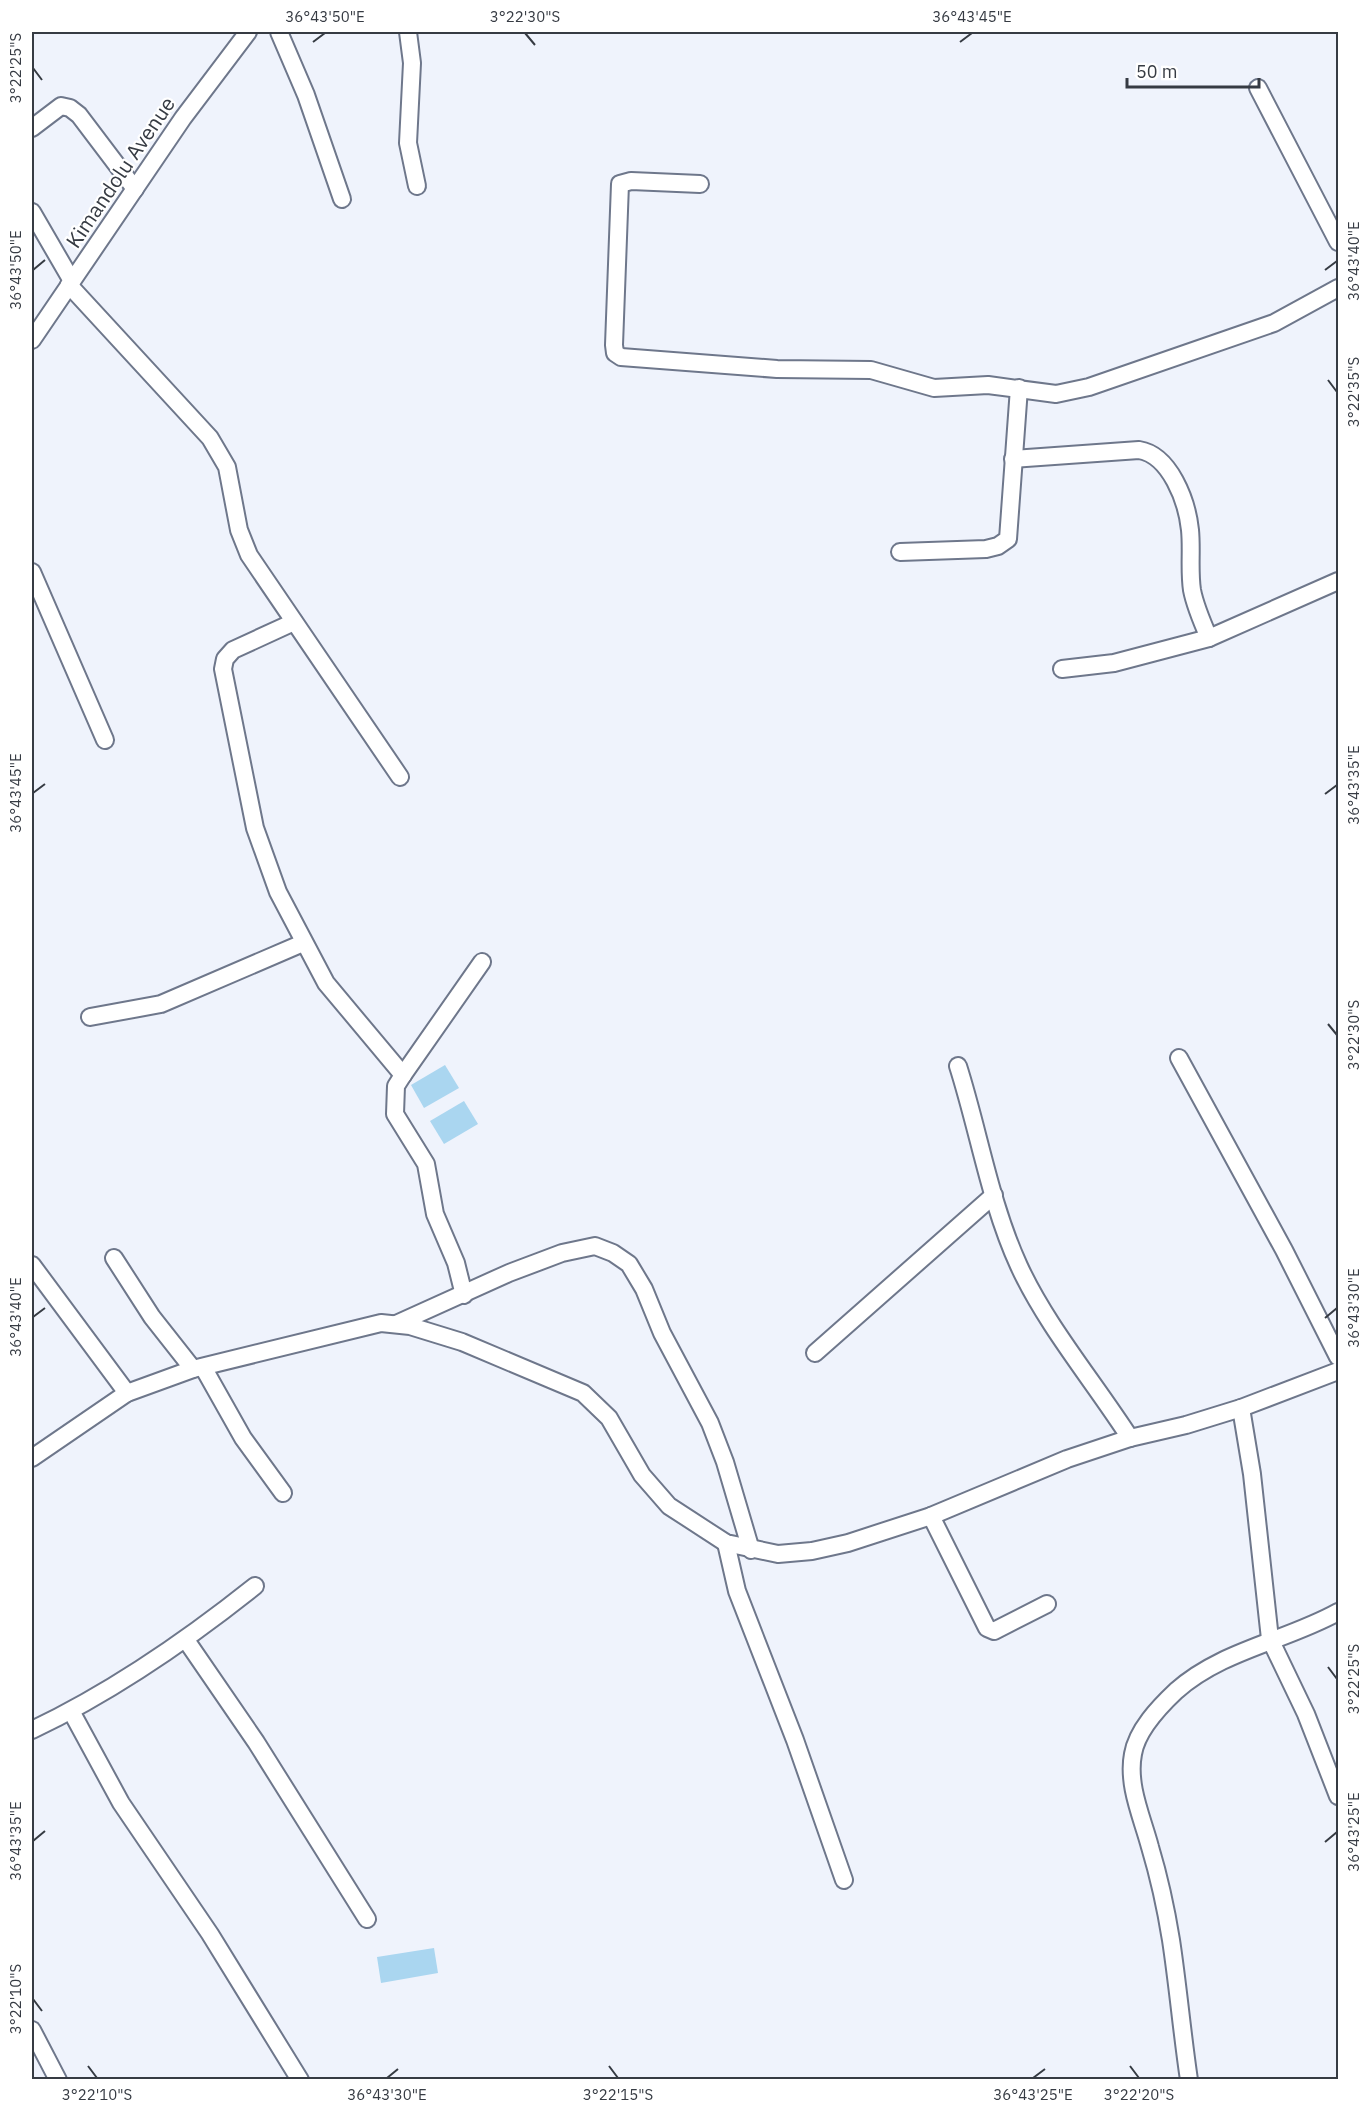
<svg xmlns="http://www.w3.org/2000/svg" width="1370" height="2111" font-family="'IBM Plex Sans',sans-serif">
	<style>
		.building { fill: #aad6f0 }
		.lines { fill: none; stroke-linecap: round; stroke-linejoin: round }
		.minor-casing { stroke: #6e778b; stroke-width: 20 }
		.minor { stroke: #fff; stroke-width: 16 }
		.ticks { fill: none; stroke: #363b43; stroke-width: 2 }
		.labels { text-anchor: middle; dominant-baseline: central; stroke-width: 4.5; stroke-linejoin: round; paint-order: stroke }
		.street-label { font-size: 21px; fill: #363b43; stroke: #fff }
		.neatline { fill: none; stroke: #363b43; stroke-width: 2 }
		.ticks-label { font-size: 15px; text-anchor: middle; fill: #363b43 }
	</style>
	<rect width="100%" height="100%" fill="#eff3fc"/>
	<!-- building -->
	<g class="building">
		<path d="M445 1065 459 1088 424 1108 411 1085Z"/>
		<path d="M464 1101 478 1124 444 1144 430 1121Z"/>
		<path d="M434 1948 438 1973 381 1983 377 1957Z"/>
	</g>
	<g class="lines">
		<!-- minor casing -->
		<g class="minor-casing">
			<g id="minor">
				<path d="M279 32 306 95 342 199"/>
				<path d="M408 32 412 63 408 143 417 186"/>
				<path d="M1258 88 1338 242"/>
				<path d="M32 128 61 106 70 108 79 115 135 189"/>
				<path d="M700 184 631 181 620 184 614 345 615 353 621 357 777 369 871 370 934 388 988 385 1056 394 1089 387 1274 323 1338 288"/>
				<path d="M32 212 72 281"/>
				<path d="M69 285 210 438 227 467 239 530 249 555 400 777"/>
				<path d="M32 340 183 118 248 32"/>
				<path d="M1013 459 1139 450C1170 455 1187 501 1190 530 1192 550 1189 570 1192 590 1195 606 1202 622 1209 638"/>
				<path d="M900 552 986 549 998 546 1008 539 1019 388"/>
				<path d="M32 572 105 740"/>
				<path d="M294 622 233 650 225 659 223 669 255 828 278 892 326 983 403 1075"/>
				<path d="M1062 669 1114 663 1209 638 1338 581"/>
				<path d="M90 1017 161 1004 303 943"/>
				<path d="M1179 1058 1284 1250 1338 1357"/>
				<path d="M958 1066C979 1132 990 1203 1019 1266 1046 1325 1094 1382 1130 1438"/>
				<path d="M114 1258 152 1317 193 1369"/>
				<path d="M32 1265 127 1393"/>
				<path d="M464 1295 456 1263 435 1214 426 1164 395 1114 396 1086 403 1075 482 962"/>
				<path d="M396 1324 509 1273 562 1253 595 1246 613 1253 629 1264 644 1289 662 1333 710 1423 725 1462 751 1550"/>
				<path d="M815 1353 994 1195"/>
				<path d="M203 1367 243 1438 283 1493"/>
				<path d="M1241 1408 1252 1474 1270 1639 1306 1714 1338 1796"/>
				<path d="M32 1458 127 1393 193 1369 381 1323 410 1326 462 1342 583 1393 609 1418 642 1475 669 1506 726 1543 778 1554 812 1551 848 1543 931 1516 1067 1459 1130 1438 1186 1425 1241 1408 1338 1371"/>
				<path d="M931 1516 987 1628 994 1631 1047 1604"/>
				<path d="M726 1543 737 1591 795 1740 844 1880"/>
				<path d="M186 1640 256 1742 367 1919"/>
				<path d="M71 1711 121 1803 210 1934 300 2080"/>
				<path d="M32 1730C112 1692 186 1641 255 1586"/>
				<path d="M32 2030 58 2080"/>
				<path d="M1189 2080C1182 2033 1178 1986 1171 1940 1166 1909 1159 1877 1150 1847 1142 1817 1127 1785 1133 1754 1137 1730 1159 1707 1176 1691 1222 1650 1286 1641 1338 1612"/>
			</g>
		</g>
		<!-- minor -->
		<use href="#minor" class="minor"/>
	</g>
	<!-- ticks -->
	<path class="ticks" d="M525 33 535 45M313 42 325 33M960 42 972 33M33 68 42 80M33 270 45 260M1325 270 1337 261M1328 380 1337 392M33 793 45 784M1325 794 1337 785M1328 1024 1337 1035M33 1317 45 1308M1325 1318 1337 1308M1328 1667 1337 1679M33 1841 45 1831M1325 1842 1337 1832M33 1999 42 2011M88 2066 97 2078M609 2066 618 2078M1130 2066 1139 2078M387 2078 398 2069M1033 2078 1045 2069"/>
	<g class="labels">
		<!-- street labels -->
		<g class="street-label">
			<text transform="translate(120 172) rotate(-56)">Kimandolu Avenue</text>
		</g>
	</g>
	<!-- border -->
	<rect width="1370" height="2111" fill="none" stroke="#ffffff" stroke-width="66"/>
	<!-- scale -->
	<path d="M1127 78v9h132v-9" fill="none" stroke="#363b43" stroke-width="3"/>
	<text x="1136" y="78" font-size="18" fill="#363b43" stroke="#ffffff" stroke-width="4.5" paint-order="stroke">50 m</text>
	<rect x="33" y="33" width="1304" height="2045" class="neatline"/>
	<g class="ticks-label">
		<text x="325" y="22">36°43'50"E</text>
		<text x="525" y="22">3°22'30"S</text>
		<text x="972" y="22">36°43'45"E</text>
		<text transform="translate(16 68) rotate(-90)" y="5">3°22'25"S</text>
		<text transform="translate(1354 261) rotate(-90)" y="5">36°43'40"E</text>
		<text transform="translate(16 270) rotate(-90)" y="5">36°43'50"E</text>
		<text transform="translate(1354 392) rotate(-90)" y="5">3°22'35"S</text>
		<text transform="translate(1354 785) rotate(-90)" y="5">36°43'35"E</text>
		<text transform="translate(16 793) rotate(-90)" y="5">36°43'45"E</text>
		<text transform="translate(1354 1035) rotate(-90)" y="5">3°22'30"S</text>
		<text transform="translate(1354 1308) rotate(-90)" y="5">36°43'30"E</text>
		<text transform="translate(16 1317) rotate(-90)" y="5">36°43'40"E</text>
		<text transform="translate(1354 1679) rotate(-90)" y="5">3°22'25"S</text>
		<text transform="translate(1354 1832) rotate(-90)" y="5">36°43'25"E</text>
		<text transform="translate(16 1841) rotate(-90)" y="5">36°43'35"E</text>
		<text transform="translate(16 1999) rotate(-90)" y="5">3°22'10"S</text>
		<text x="97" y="2100">3°22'10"S</text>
		<text x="387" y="2100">36°43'30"E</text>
		<text x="618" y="2100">3°22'15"S</text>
		<text x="1033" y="2100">36°43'25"E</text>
		<text x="1139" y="2100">3°22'20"S</text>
	</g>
</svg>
